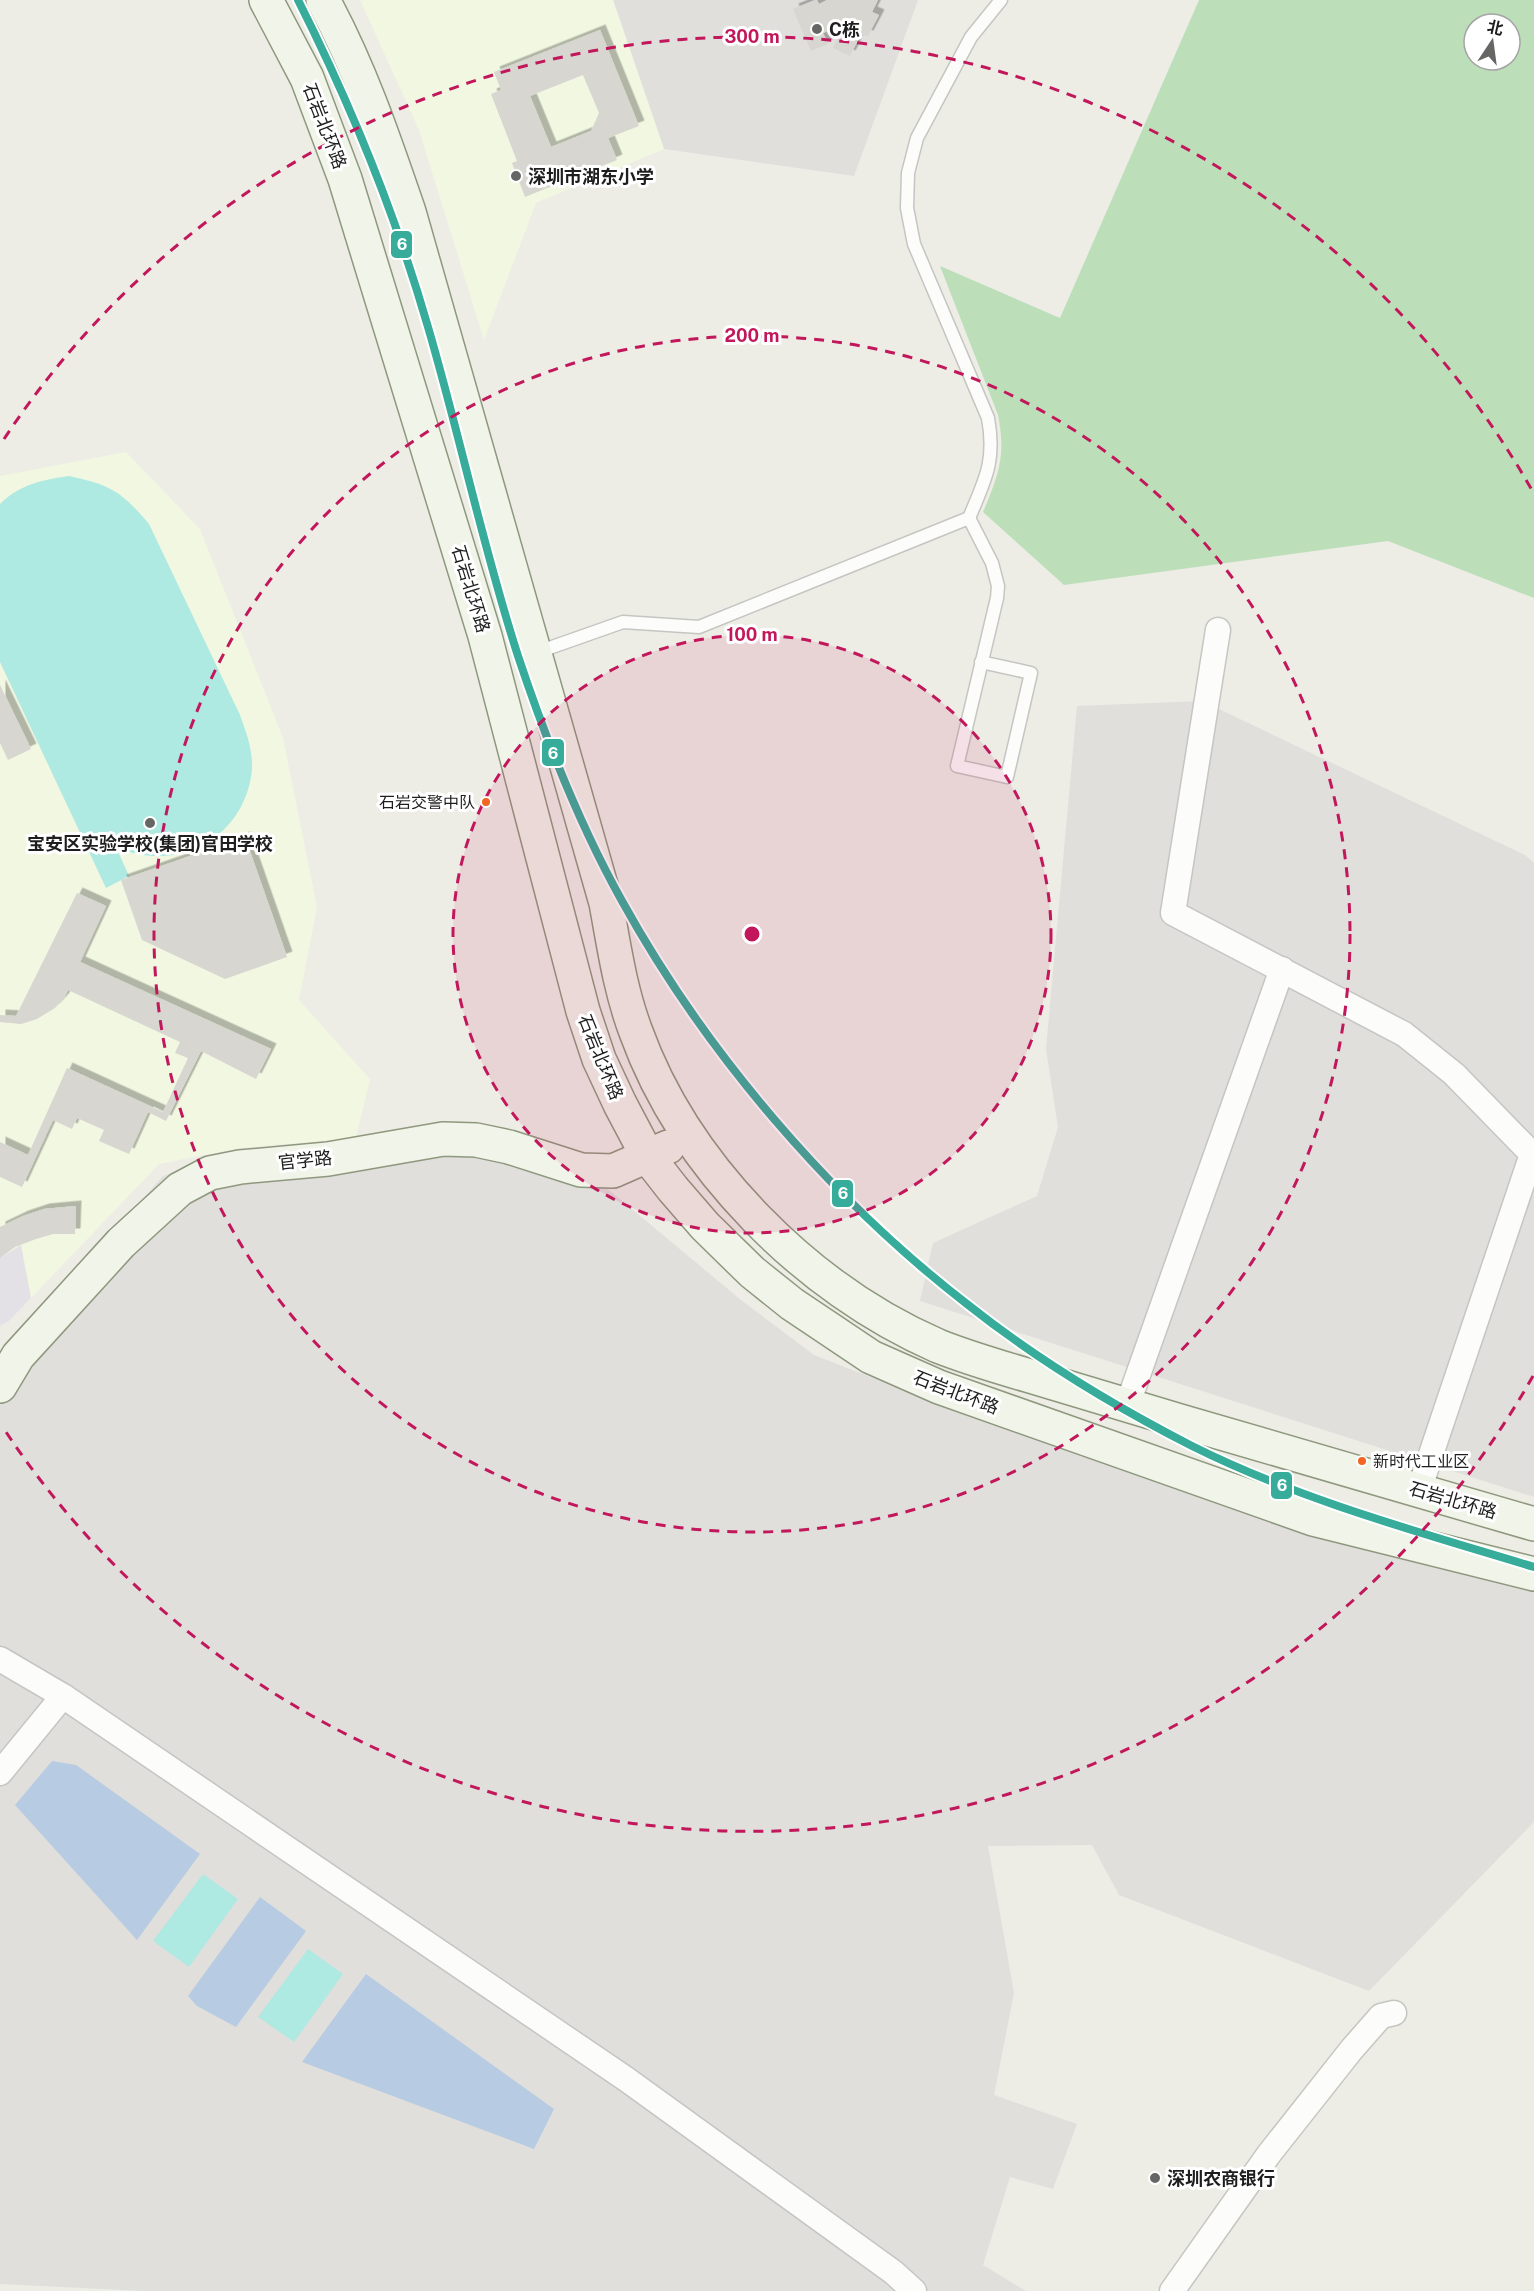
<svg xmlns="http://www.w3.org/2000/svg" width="1534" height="2291" font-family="'Public Sans','Noto Sans SC',sans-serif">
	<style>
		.residential { fill: #e0dfdc }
		.education { fill: #f1f7e1 }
		.forest { fill: #bcdfba; fill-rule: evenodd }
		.pitch { fill: #aee9e2 }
		.plaza { fill: #e4e1e6 }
		.water { fill: #b7cbe2 }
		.building { fill: #d7d6d0; fill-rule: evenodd; filter: url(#shadow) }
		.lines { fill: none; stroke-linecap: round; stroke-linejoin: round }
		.lane-casing { stroke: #c5c5c2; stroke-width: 15 }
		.street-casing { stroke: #c5c5c2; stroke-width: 27 }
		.secondary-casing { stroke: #8e987e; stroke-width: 36 }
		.lane { stroke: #fcfcfb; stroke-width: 12 }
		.street { stroke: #fcfcfb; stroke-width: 24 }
		.secondary { stroke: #f0f4e9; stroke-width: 33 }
		.metro-1-casing { stroke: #fff; stroke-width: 12 }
		.metro-1 { stroke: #37ac9a; stroke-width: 8 }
		.ring { fill: none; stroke: #c2185b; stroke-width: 3; stroke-dasharray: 10 8 }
		.poi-dot { fill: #666664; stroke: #fff; stroke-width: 2 }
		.bus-dot { fill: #f26522; stroke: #fff; stroke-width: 2 }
		.labels { text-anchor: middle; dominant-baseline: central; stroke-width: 6; stroke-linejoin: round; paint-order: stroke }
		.bus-label { font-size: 16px; fill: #1e1e1e; stroke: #fff; text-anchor: end }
		.poi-label { font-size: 18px; font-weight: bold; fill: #1e1e1e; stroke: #fff; text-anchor: start }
		.street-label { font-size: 18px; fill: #1e1e1e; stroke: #fff }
		.centre { fill: #c2185b; stroke: #fff; stroke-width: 3 }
		.ring-label { font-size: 18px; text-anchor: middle; font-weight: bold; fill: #c2185b; stroke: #fff; stroke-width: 6; stroke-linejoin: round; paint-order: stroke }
		.line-badge { stroke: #fff; stroke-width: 2 }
		.badge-label { font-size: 16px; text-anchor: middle; font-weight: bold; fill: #fff }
	</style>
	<defs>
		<filter id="shadow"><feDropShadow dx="5.5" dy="-5.5" stdDeviation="0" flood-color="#0004"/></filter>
	</defs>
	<rect width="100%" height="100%" fill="#edede6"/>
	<!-- residential -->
	<g class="residential">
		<path d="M613 0H918L854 176 664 149Z"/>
		<path d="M1202 701 1525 855 1534 863V1497L920 1301 933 1243 1037 1196 1058 1127 1046 1049 1077 706Z"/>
		<path d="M465 1146 597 1180 741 1300 814 1355 945 1406 1534 1588V1822L1369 1991 1119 1895 1092 1845 988 1846 1014 1993 994 2095 1077 2124 1053 2189 1010 2177 983 2265 1026 2291H143L0 2284V1359L163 1176 202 1161Z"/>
	</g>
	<!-- education -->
	<g class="education">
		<path d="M360 0H613L664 149 536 203 484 340 419 130Z"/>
		<path d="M126 452 200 529 283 738 317 907 299 1000 370 1079 356 1138 240 1148 159 1164 9 1321 0 1326V476Z"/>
	</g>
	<!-- forest -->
	<path class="forest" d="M1199 0H1534V598L1388 541 1064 585 983 512C999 474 1006 456 998 415L940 266 1060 318ZM1474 24H1510V60H1474Z"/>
	<!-- pitch -->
	<g class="pitch">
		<path d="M69 476C111 485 121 491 149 524L240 715C247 735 255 755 251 777 240 841 174 873 116 847L129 876 106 888 0 662V504C20 484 43 480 69 476Z"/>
		<path d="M203 1874 238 1899 189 1967 153 1941Z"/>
		<path d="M308 1949 343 1974 294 2042 258 2017Z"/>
	</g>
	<!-- plaza -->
	<path class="plaza" d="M21 1245 31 1298 9 1321 0 1326V1258Z"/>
	<!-- water -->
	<g class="water">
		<path d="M52 1761 76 1765 200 1854 137 1940 15 1805Z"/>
		<path d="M260 1897 306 1931 236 2027 197 2006 188 1996Z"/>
		<path d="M366 1974 554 2109 534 2149 302 2062Z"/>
	</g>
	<!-- building -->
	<g class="building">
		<path d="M815 0H817L819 4 827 0H878L872 12 879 15 868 36 861 34 850 56 833 48 844 24 823 33 828 44 811 51 793 9Z"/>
		<path d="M600 30 639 126 608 138 617 160 525 197 512 163 517 161 491 94 501 90 494 72ZM583 75 599 113 591 131 551 147 530 96Z"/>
		<path d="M0 685 31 749 8 760 0 743Z"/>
		<path d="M245 837 287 957 225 979 142 940 121 880Z"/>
		<path d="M77 893 106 906 80 962 271 1049 256 1079 201 1051 166 1121 148 1112 129 1154 99 1141 104 1130 77 1118 72 1129 53 1120 22 1187 0 1177V1142L28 1155 67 1068 163 1112 188 1058 175 1053 180 1042 68 990 64 998 55 1008 37 1019 21 1024 0 1022V1015L16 1016Z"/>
		<path d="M76 1206 75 1234H53L36 1239 15 1247 0 1258V1227L23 1216 44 1209Z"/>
	</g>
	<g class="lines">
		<!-- lane casing -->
		<g class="lane-casing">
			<g id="lane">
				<path d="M969 518 992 563 998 586 997 598 957 766 1007 777 1031 673 981 662"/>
				<path d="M535 653 623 622 699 627 969 518C985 480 996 461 988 418L914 244 907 208 908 173 917 138 971 37 1001 0"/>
			</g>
		</g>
		<!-- street casing -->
		<g class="street-casing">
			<g id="street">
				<path d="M1218 630 1173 913 1404 1034 1454 1074 1532 1154 1419 1490"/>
				<path d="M1127 1406 1282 969"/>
				<path d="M0 1659 63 1696 626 2079 893 2272 914 2291"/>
				<path d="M0 1773 63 1696"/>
				<path d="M1172 2291 1269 2154 1352 2049 1381 2016 1394 2013"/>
			</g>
		</g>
		<!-- secondary casing -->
		<g class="secondary-casing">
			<g id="secondary">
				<path d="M266 0 307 78 345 179 485 636 583 1011 599 1059 620 1104 648 1157 673 1189 705 1226 752 1272 792 1304 871 1357 939 1387 1313 1519 1534 1574"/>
				<path d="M323 0C360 68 384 139 409 212L606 903C614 946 620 990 636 1032 685 1167 807 1289 938 1346 968 1358 999 1367 1030 1376 1080 1391 1130 1406 1180 1421 1298 1455 1416 1489 1534 1524"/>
				<path d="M0 1386 18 1356 121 1243 180 1189 210 1173 240 1167 328 1159 443 1139 476 1140 509 1147 581 1170 613 1171 668 1147"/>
			</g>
		</g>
		<!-- lane -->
		<use href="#lane" class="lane"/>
		<!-- street -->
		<use href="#street" class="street"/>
		<!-- secondary -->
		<use href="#secondary" class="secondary"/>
		<!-- metro-1 casing -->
		<g class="metro-1-casing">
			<path id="metro-1" d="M298 0C351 105 395 213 428 327 460 436 483 548 518 656 546 740 579 824 622 901 706 1053 830 1198 967 1304 1036 1359 1114 1406 1192 1446 1300 1500 1419 1532 1534 1567"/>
		</g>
		<!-- metro-1 -->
		<use href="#metro-1" class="metro-1"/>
	</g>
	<!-- distance rings -->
	<circle cx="752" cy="934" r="299" fill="#c2185b" fill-opacity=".12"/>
	<g class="ring">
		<circle cx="752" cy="934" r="299"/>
		<circle cx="752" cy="934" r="598"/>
		<path d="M1533 1376A897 897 0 0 1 4 1429M4 439A897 897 0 0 1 1533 492"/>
	</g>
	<!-- markers -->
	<g class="poi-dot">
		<circle cx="817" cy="29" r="6"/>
		<circle cx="516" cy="176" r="6"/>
		<circle cx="150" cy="823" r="6"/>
		<circle cx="1155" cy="2178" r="6"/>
	</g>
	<g class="bus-dot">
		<circle cx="486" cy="802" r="5"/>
		<circle cx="1362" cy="1461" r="5"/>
	</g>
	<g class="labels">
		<!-- bus labels -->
		<g class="bus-label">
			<text x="475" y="802">石岩交警中队</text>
			<text x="1373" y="1461" text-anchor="start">新时代工业区</text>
		</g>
		<!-- poi labels -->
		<g class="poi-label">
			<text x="829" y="29">C栋</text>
			<text x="528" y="176">深圳市湖东小学</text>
			<text x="150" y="843" text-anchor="middle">宝安区实验学校(集团)官田学校</text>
			<text x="1167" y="2178">深圳农商银行</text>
		</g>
		<!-- street labels -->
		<g class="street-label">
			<text transform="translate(325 126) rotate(69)">石岩北环路</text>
			<text transform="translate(471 589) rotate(73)">石岩北环路</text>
			<text transform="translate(601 1057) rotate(68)">石岩北环路</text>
			<text transform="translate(305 1160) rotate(-6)">官学路</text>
			<text transform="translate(956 1392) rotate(21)">石岩北环路</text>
			<text transform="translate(1453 1500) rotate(16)">石岩北环路</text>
		</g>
	</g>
	<circle cx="752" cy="934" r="9" class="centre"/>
	<g class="ring-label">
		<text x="752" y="43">300 m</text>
		<text x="752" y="342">200 m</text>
		<text x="752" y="641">100 m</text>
	</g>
	<g class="line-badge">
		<rect x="390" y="230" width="23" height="29" rx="6" fill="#37ac9a"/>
		<rect x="541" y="738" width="24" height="29" rx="6" fill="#37ac9a"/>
		<rect x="831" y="1179" width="23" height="29" rx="6" fill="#37ac9a"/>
		<rect x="1270" y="1471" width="23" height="29" rx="6" fill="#37ac9a"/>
	</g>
	<g class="badge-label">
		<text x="402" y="250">6</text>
		<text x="553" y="759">6</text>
		<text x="843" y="1199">6</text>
		<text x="1282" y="1491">6</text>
	</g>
	<!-- north arrow -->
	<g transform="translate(1492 42) rotate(13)"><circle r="28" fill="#ffffff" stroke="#a5a5a5" stroke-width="1.5"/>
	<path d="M0-4.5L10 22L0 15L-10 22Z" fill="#666664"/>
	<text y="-9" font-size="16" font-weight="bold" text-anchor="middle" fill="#1e1e1e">北</text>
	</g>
</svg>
